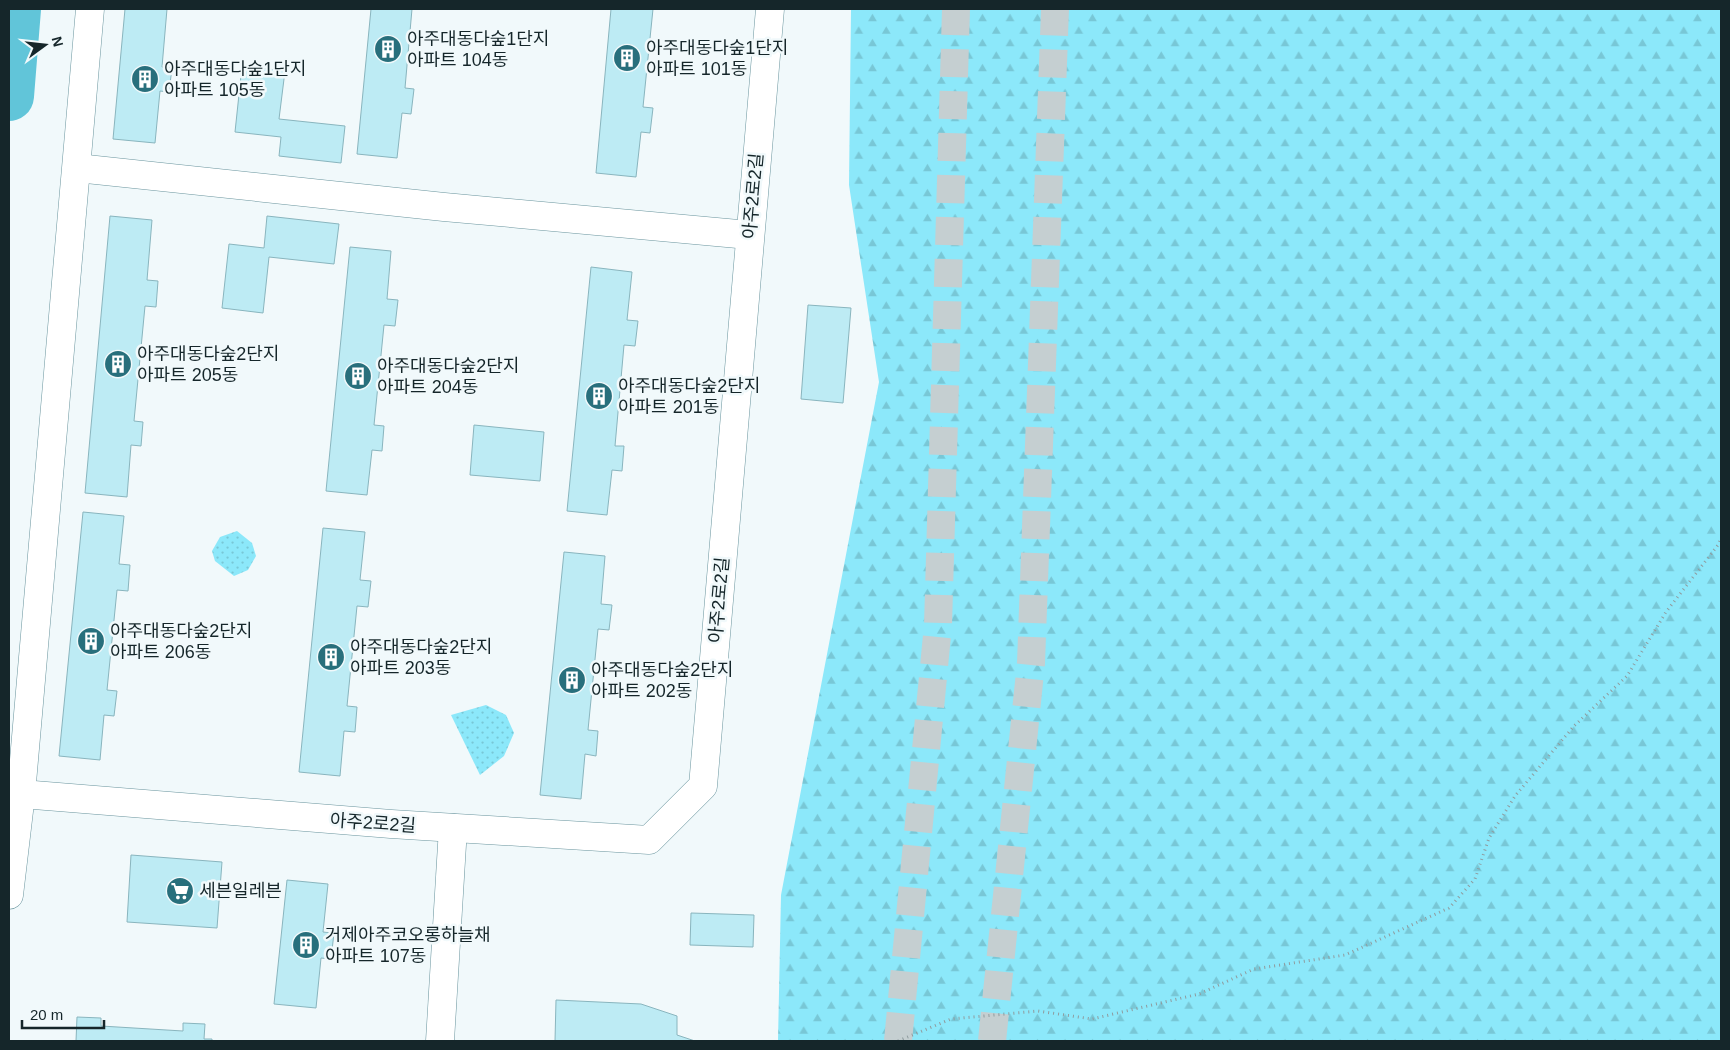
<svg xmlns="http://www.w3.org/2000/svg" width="1730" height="1050" font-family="Arial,'Noto Sans KR',sans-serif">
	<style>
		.forest { fill: url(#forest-firs) }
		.park { fill: url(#park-dots) }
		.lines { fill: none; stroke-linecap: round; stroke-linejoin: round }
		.river { stroke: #61c5d9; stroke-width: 50 }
		.building { fill: #bdebf4; stroke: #89b5be }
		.highway-tunnel { stroke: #c5cfd1; stroke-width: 28; stroke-dasharray: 28 14; stroke-linecap: butt }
		.minor-casing { stroke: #6a959e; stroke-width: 29 }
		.path { stroke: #8f9b9e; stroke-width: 3; stroke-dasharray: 1 4; stroke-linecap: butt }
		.minor { stroke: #fff; stroke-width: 28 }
		.labels { text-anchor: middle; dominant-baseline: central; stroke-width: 5; stroke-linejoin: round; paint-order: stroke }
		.poi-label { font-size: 18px; fill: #15262a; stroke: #f1f9fb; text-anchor: start }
		.street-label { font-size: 18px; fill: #15262a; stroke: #f1f9fb }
	</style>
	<defs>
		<pattern id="forest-firs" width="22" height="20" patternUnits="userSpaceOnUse" patternTransform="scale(1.25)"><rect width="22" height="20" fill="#8ce8fa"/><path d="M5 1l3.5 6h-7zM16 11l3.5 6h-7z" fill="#78c7d6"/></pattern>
		<pattern id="park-dots" width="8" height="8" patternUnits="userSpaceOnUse" patternTransform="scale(1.25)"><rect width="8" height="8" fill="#8ce8fa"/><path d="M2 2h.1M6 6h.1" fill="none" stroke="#78c7d6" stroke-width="1.8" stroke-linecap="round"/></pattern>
	</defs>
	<rect width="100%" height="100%" fill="#f1f9fb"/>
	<!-- forest -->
	<path class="forest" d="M851 9H1721V1041H778L781 895 879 382 849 185Z"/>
	<!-- park -->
	<g class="park">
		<path d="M237 531 252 543 256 556 248 570 234 576 215 561 212 551 220 537Z"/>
		<path d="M486 705 506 715 514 733 504 756 480 775 451 715Z"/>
	</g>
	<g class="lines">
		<!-- river -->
		<path class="river" d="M9 96 16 9"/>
	</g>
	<!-- building -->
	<g class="building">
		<path d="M125 9H167L162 67 172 68 169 92 160 91 155 143 113 139Z"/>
		<path d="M371 9H412L405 88 414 89 411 114 402 113 397 158 357 154Z"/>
		<path d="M611 9H653L643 107 653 108 650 133 641 132 636 177 596 173Z"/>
		<path d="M242 66 285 71 279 119 345 126 341 163 279 156 281 137 235 132Z"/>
		<path d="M110 216 152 220 147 280 158 281 156 307 145 306 134 421 143 422 141 446 131 445 127 497 85 493Z"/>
		<path d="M267 216 339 224 334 264 269 257 263 313 222 308 229 244 264 248Z"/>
		<path d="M350 247 391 251 387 299 398 300 395 326 384 325 374 425 384 426 382 451 372 450 367 495 326 491Z"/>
		<path d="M591 267 632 272 627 320 638 321 635 346 624 345 615 446H624L622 471 612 470 607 515 567 511Z"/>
		<path d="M808 305 851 308 843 403 801 399Z"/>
		<path d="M474 425 544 432 540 481 470 475Z"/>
		<path d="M83 512 124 516 119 564 130 565 128 591 117 590 107 690 117 691 114 716 104 715 100 760 59 756Z"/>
		<path d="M323 528 365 532 360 580 371 581 368 607 357 606 347 706 357 707 355 732 344 731 340 776 299 772Z"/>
		<path d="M564 552 605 556 601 604 612 605 609 630 598 629 588 730 598 731 596 756 585 754 581 799 540 795Z"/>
		<path d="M131 855 222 862 217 928 127 922Z"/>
		<path d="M287 880 328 884 323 932 334 933 331 959 321 958 316 1008 274 1004Z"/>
		<path d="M691 913 754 915 753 947 690 945Z"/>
		<path d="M556 1000 641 1004 677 1016V1035L695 1041H555Z"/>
		<path d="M77 1017 101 1018V1026L183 1031V1023L205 1024 204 1039H212V1041H76Z"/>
	</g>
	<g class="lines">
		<!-- highway-tunnel -->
		<g class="highway-tunnel">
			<path d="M898 1041 938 625 956 9"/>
			<path d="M992 1041 1031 663 1055 9"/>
		</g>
		<!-- minor casing -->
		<g class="minor-casing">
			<g id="minor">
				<path d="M77 168 444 207 749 235"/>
				<path d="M9 793 391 824 649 840 703 786 770 9"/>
				<path d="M9 895 21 794 90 9"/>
				<path d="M440 1041 453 828"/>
			</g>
		</g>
		<!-- path -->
		<path class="path" d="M898 1041 951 1019 1038 1011 1092 1019 1199 994 1254 969 1345 955 1449 908 1475 879 1489 838 1515 796 1574 726 1627 676 1666 612 1718 545 1721 538"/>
		<!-- minor -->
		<use href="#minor" class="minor"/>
	</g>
	<!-- icons -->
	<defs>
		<g id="building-disc" transform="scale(1.4375)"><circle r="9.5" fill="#286f7c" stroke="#f1f9fb"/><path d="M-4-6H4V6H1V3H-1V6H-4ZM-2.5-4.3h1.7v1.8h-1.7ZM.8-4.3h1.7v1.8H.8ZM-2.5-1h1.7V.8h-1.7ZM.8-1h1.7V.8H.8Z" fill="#fff"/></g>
		<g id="supermarket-disc" transform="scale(1.4375)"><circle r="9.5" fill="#286f7c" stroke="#f1f9fb"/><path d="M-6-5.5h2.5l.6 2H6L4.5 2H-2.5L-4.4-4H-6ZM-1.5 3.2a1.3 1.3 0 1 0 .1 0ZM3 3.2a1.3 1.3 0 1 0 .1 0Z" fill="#fff"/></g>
	</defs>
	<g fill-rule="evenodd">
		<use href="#building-disc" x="388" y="49"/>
		<use href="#building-disc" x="627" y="58"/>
		<use href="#building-disc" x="145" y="79"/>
		<use href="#building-disc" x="118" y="364"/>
		<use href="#building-disc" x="358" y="376"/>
		<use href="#building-disc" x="599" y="396"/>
		<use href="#building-disc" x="91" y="641"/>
		<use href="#building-disc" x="331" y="657"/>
		<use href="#building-disc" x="572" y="680"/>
		<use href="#supermarket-disc" x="180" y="891"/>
		<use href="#building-disc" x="306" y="945"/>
	</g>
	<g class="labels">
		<!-- poi labels -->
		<g class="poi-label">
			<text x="407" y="39">아주대동다숲1단지<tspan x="407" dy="21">아파트 104동</tspan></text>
			<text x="646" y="48">아주대동다숲1단지<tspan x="646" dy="21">아파트 101동</tspan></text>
			<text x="164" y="69">아주대동다숲1단지<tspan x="164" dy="21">아파트 105동</tspan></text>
			<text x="137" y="354">아주대동다숲2단지<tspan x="137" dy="21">아파트 205동</tspan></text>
			<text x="377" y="366">아주대동다숲2단지<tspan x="377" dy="21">아파트 204동</tspan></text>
			<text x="618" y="386">아주대동다숲2단지<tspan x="618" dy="21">아파트 201동</tspan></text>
			<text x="110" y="631">아주대동다숲2단지<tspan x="110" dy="21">아파트 206동</tspan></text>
			<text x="350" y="647">아주대동다숲2단지<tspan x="350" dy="21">아파트 203동</tspan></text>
			<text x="591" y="670">아주대동다숲2단지<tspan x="591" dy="21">아파트 202동</tspan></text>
			<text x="199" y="891">세븐일레븐</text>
			<text x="325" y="935">거제아주코오롱하늘채<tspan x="325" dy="21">아파트 107동</tspan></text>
		</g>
		<!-- street labels -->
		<g class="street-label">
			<text transform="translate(753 196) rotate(-85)">아주2로2길</text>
			<text transform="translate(719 600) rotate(-85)">아주2로2길</text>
			<text transform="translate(373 823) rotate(4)">아주2로2길</text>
		</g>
	</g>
	<!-- border -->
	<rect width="1730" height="1050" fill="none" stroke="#15262a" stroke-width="20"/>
	<!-- north arrow -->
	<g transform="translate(45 45) rotate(75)" stroke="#f1f9fb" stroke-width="4" paint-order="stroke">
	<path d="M0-4L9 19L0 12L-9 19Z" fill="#15262a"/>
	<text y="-8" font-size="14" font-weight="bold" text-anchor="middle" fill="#15262a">N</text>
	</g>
	<!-- scale -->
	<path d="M22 1020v8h82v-8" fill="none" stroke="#15262a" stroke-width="2.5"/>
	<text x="30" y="1020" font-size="15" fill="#15262a" stroke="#f1f9fb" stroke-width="4" paint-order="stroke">20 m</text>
</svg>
